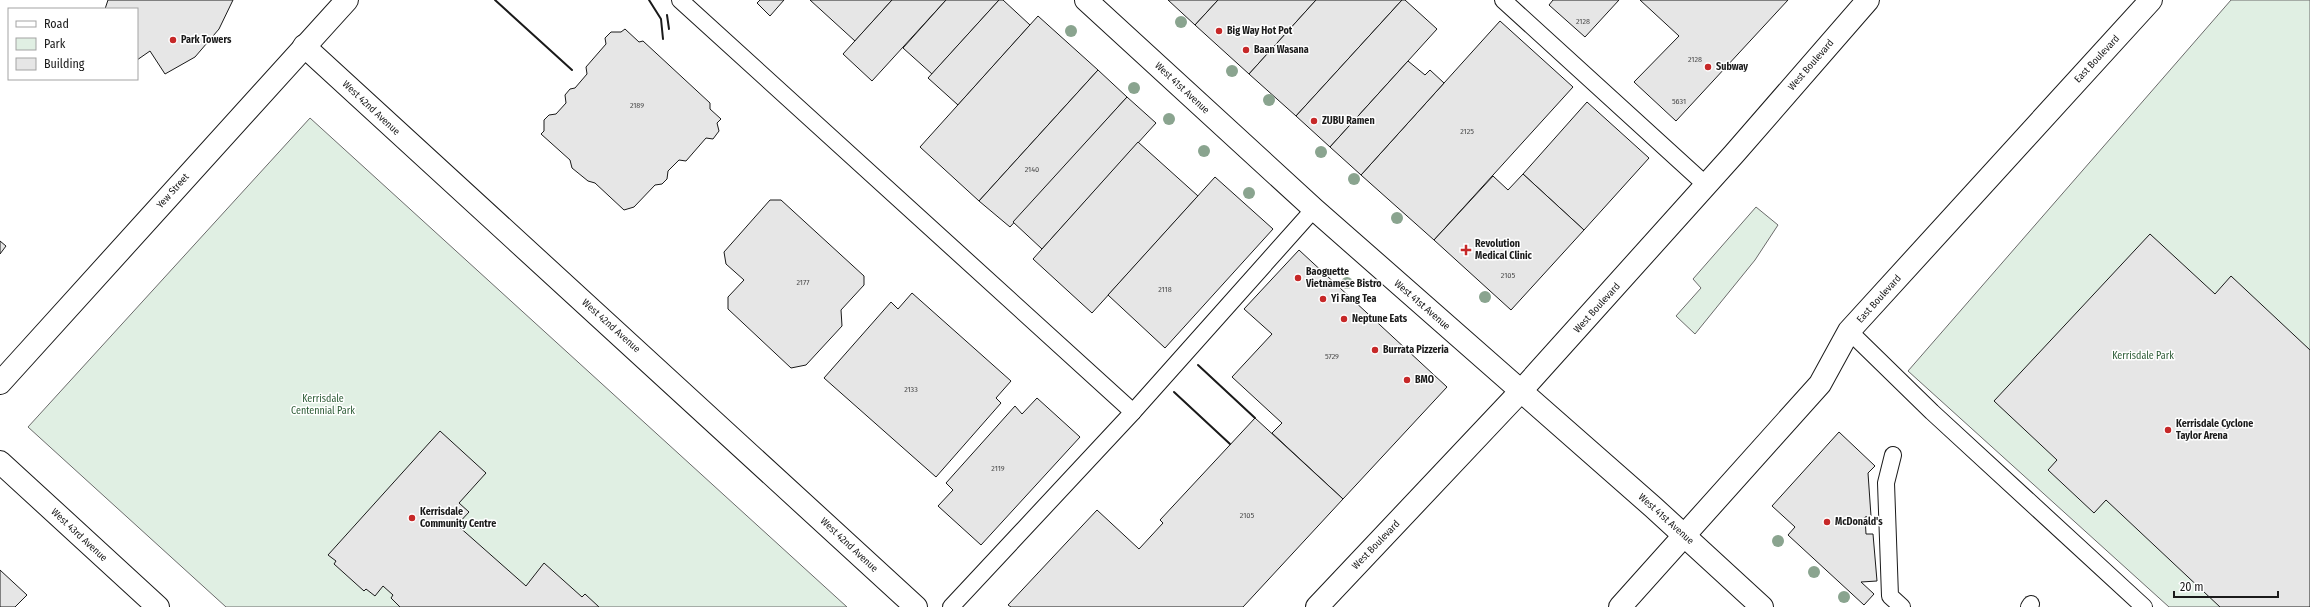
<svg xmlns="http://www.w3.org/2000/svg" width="2310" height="607" font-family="'Fira Sans Condensed',sans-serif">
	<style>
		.green { fill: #e0efe3; stroke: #6a6a6a }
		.building { fill: #e6e6e6; stroke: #1a1a1a }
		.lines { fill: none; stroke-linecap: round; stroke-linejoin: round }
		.service-casing { stroke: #1a1a1a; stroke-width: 18 }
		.minor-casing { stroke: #1a1a1a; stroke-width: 24 }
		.tertiary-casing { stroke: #1a1a1a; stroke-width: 24 }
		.secondary-casing { stroke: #1a1a1a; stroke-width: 24 }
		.service { stroke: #fff; stroke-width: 16 }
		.minor { stroke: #fff; stroke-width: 22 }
		.tertiary { stroke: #fff; stroke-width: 22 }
		.secondary { stroke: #fff; stroke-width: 22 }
		.wall { stroke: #1a1a1a; stroke-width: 2 }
		.tree { fill: #8aa48f }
		.poi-dot { fill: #c62828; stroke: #fff; stroke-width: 1.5 }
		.labels { text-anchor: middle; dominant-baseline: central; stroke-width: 3; stroke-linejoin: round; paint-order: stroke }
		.number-label { font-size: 8px; fill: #4d4d4d }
		.poi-label { font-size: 10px; font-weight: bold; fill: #1a1a1a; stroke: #fff; text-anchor: start }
		.street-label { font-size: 10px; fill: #1a1a1a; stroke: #fff }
		.park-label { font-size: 10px; fill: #2b5a34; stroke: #fff }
	</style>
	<rect width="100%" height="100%" fill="#fff"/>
	<!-- green -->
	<g class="green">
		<path d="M2231 0H2310V607H2169L1908 371Z"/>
		<path d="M310 118 847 607H226L28 427Z"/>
		<path d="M1756 207 1778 225 1755 260 1695 334 1676 316 1701 288 1693 279Z"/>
	</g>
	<!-- building -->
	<g class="building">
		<path d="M108 0H233L219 29 195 57 165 74 150 51 137 60V9H105Z"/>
		<path d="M760 0H784L770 16 757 3Z"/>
		<path d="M810 0H892L855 41Z"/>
		<path d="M892 0H946L872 81 843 54Z"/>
		<path d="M946 0H999L932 74 903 48Z"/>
		<path d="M999 0H1003L1030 25 958 105 928 78Z"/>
		<path d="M1168 0H1218L1195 25Z"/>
		<path d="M1218 0H1316L1249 74 1195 25Z"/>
		<path d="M1316 0H1402L1296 116 1249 74Z"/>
		<path d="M1402 0H1405L1437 29 1330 147 1296 116Z"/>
		<path d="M1553 0H1619L1585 37 1549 5Z"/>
		<path d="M1640 0H1788L1676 121 1634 82 1679 36Z"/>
		<path d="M1038 16 1098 70 979 201 920 147Z"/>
		<path d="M1500 21 1573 87 1434 240 1361 175Z"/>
		<path d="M625 29 639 42 643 41 710 103V109L721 119 717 123 719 131 713 139 706 138 686 161 679 160 668 171 667 179 662 184 655 185 634 207 624 210 595 183 588 181 572 168 570 160 541 134 544 131V120L549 115 556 114 566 103 565 95 570 89 575 88 587 74 586 67 606 44 605 38 611 32H621Z"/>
		<path d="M1408 61 1425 75 1430 70 1444 83 1361 175 1330 147Z"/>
		<path d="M1098 70 1127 97 1010 227 979 201Z"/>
		<path d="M1127 97 1156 123 1042 249 1013 222Z"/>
		<path d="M1587 102 1649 158 1584 230 1523 174Z"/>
		<path d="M1138 142 1198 196 1092 313 1033 259Z"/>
		<path d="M1523 174 1584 230 1511 310 1434 240 1493 176 1508 190Z"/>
		<path d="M1215 177 1273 229 1165 348 1108 295Z"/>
		<path d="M770 200H781L864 276V285L841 310 842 326 806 365 791 368 728 309V297L744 280 726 264 724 252Z"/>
		<path d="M2150 234 2215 294 2231 276 2310 350V607H2220L2106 500 2094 513 2048 470 2057 460 1994 401Z"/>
		<path d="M0 241 6 246 0 254Z"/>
		<path d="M1299 250 1447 387 1343 499 1272 433 1282 423 1232 377 1272 334 1244 309Z"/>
		<path d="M912 293 1011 381 996 398 1001 403 936 477 824 378 891 302 898 309Z"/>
		<path d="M1037 398 1080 437 981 545 938 506 953 490 946 483 1015 406 1022 414Z"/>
		<path d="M1255 418 1343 499 1243 607H1011L1008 605 1097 510 1139 549 1163 523 1160 520Z"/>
		<path d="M440 431 486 473 459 503 469 512 457 525 526 586 544 563 582 597 585 594 599 607H400L391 598 393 595 383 586 375 596 366 589 364 591 334 564 336 561 328 555Z"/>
		<path d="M1839 432 1875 466 1868 473 1871 516 1865 517 1866 534H1873L1877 581 1861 582 1874 594 1864 605 1788 535 1795 527 1772 506Z"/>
		<path d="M0 570 27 595 15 607H0Z"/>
	</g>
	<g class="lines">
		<!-- service casing -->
		<g class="service-casing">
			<g id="service">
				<path d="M680 0 1133 412 951 607"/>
				<path d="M1503 0 1706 185"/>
				<path d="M1849 331 1932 412 2144 607"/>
				<path d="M1133 412 1314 209"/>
				<path d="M1893 455 1886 483 1890 596 1902 607"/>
				<path d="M2029 607 2031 604"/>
			</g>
		</g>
		<!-- minor casing -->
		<g class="minor-casing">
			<g id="minor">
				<path d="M304 46 916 607"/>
				<path d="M0 383 347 0"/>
				<path d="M0 462 158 607"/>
				<path d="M1620 607 1820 384 1849 331 2151 0"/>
			</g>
		</g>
		<!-- tertiary casing -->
		<g class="tertiary-casing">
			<path id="tertiary" d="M1317 607 1520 392"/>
		</g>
		<!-- secondary casing -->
		<g class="secondary-casing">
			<g id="secondary">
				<path d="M1086 0 1314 209 1653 507 1762 607"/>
				<path d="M1520 392 1734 154 1868 0"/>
			</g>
		</g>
		<!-- service -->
		<use href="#service" class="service"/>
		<!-- minor -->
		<use href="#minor" class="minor"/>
		<!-- tertiary -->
		<use href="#tertiary" class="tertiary"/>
		<!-- secondary -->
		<use href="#secondary" class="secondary"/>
		<!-- wall -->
		<g class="wall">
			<path d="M495 0 572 70"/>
			<path d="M649 0 661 19 663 39"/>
			<path d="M667 15 669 29"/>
			<path d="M1198 365 1255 418"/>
			<path d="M1174 392 1230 444"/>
		</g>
	</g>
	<!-- trees -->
	<g class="tree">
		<circle cx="1181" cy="22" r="6"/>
		<circle cx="1071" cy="31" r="6"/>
		<circle cx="1232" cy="71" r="6"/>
		<circle cx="1134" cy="88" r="6"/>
		<circle cx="1269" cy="100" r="6"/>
		<circle cx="1169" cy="119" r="6"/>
		<circle cx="1204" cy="151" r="6"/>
		<circle cx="1321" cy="152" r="6"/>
		<circle cx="1354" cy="179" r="6"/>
		<circle cx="1249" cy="193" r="6"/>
		<circle cx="1397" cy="218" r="6"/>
		<circle cx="1347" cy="283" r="6"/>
		<circle cx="1485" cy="297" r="6"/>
		<circle cx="1778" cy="541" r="6"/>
		<circle cx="1814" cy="572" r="6"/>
		<circle cx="1844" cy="597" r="6"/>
	</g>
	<!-- markers -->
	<g class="poi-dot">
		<circle cx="1219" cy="31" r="4"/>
		<circle cx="173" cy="40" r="4"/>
		<circle cx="1246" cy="50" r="4"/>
		<circle cx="1708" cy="67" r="4"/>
		<circle cx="1314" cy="121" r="4"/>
		<path d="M1464 244h4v4h4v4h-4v4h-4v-4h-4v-4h4z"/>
		<circle cx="1298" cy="278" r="4"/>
		<circle cx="1323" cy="299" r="4"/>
		<circle cx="1344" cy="319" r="4"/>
		<circle cx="1375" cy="350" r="4"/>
		<circle cx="1407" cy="380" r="4"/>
		<circle cx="2168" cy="430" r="4"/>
		<circle cx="412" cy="518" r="4"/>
		<circle cx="1827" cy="522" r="4"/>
	</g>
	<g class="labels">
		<!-- number labels -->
		<g class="number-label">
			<text x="1583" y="21">2128</text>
			<text x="1695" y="59">2128</text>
			<text x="1679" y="101">5631</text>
			<text x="637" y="105">2189</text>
			<text x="1467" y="131">2125</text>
			<text x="1032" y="169">2140</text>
			<text x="1508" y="275">2105</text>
			<text x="803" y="282">2177</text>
			<text x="1165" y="289">2118</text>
			<text x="1332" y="356">5729</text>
			<text x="911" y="389">2133</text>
			<text x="998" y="468">2119</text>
			<text x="1247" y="515">2105</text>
		</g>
		<!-- poi labels -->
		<g class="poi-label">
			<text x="1227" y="31">Big Way Hot Pot</text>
			<text x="181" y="40">Park Towers</text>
			<text x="1254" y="50">Baan Wasana</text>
			<text x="1716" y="67">Subway</text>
			<text x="1322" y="121">ZUBU Ramen</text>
			<text x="1475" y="244">Revolution<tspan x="1475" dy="12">Medical Clinic</tspan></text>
			<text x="1306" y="272">Baoguette<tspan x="1306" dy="12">Vietnamese Bistro</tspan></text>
			<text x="1331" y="299">Yi Fang Tea</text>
			<text x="1352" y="319">Neptune Eats</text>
			<text x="1383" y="350">Burrata Pizzeria</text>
			<text x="1415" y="380">BMO</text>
			<text x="2176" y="424">Kerrisdale Cyclone<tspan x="2176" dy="12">Taylor Arena</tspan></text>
			<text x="420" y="512">Kerrisdale<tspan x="420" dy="12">Community Centre</tspan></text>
			<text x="1835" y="522">McDonald's</text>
		</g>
		<!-- street labels -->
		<g class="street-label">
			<text transform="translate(2097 59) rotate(-47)">East Boulevard</text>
			<text transform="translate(1811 65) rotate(-49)">West Boulevard</text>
			<text transform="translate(1182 88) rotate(43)">West 41st Avenue</text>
			<text transform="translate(371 108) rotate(43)">West 42nd Avenue</text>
			<text transform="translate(173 191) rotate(-48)">Yew Street</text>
			<text transform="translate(1879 299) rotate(-48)">East Boulevard</text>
			<text transform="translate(1422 305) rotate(41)">West 41st Avenue</text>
			<text transform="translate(1597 308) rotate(-48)">West Boulevard</text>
			<text transform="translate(611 326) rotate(42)">West 42nd Avenue</text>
			<text transform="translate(1666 519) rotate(42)">West 41st Avenue</text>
			<text transform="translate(79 535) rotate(43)">West 43rd Avenue</text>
			<text transform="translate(849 545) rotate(43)">West 42nd Avenue</text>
			<text transform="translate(1376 545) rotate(-46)">West Boulevard</text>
		</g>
		<!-- park labels -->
		<g class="park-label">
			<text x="2143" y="356">Kerrisdale Park</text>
			<text x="323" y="399">Kerrisdale<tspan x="323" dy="12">Centennial Park</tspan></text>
		</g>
	</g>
	<!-- legend -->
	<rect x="8" y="8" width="130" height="72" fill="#ffffff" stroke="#a3a3a3"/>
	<rect x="16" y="21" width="20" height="6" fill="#ffffff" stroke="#a3a3a3"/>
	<text x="44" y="28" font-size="12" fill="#1a1a1a">Road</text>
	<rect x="16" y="38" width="20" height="12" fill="#e0efe3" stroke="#a3a3a3"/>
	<text x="44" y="48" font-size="12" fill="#1a1a1a">Park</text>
	<rect x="16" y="58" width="20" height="12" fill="#e6e6e6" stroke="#a3a3a3"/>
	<text x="44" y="68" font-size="12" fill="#1a1a1a">Building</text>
	<!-- scale -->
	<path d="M2174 591v6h104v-6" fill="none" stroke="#1a1a1a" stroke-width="2"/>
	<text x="2180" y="591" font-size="12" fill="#1a1a1a" stroke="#ffffff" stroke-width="3" paint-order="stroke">20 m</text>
</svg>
